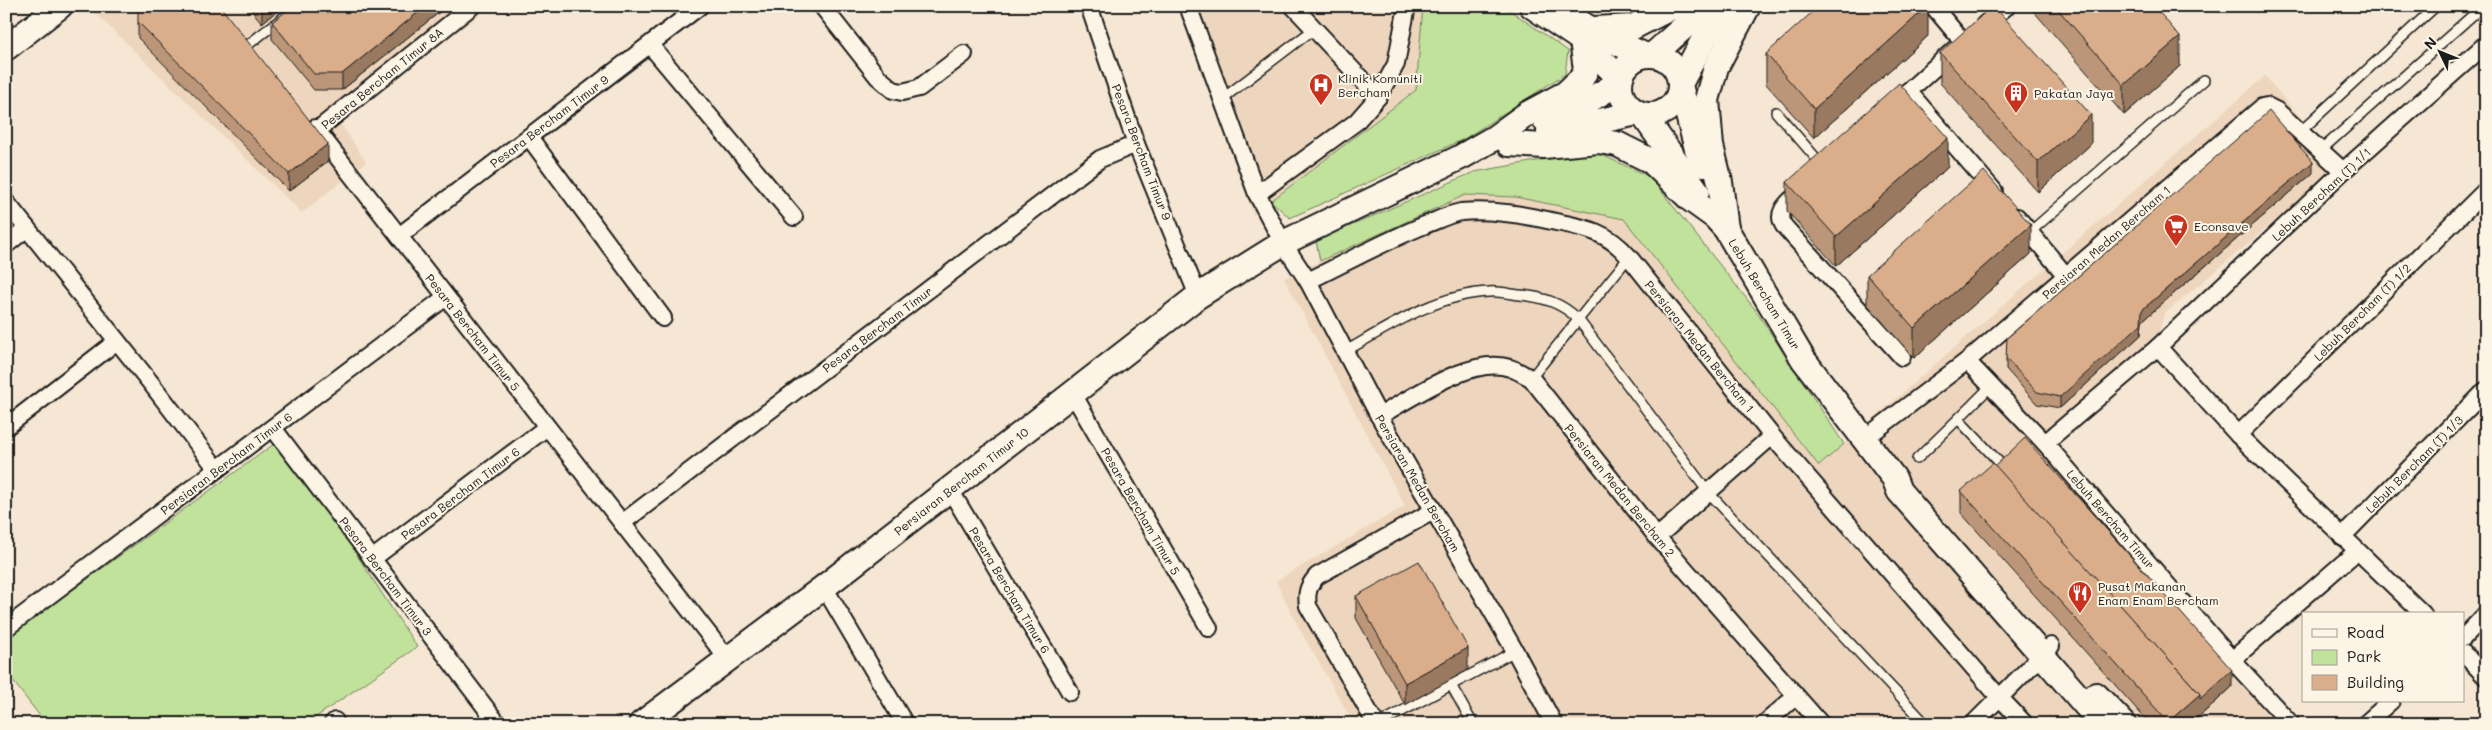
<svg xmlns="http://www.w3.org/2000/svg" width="2492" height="730" font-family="Mali,sans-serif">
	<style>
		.built { fill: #edd6bd }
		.green { fill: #c1e29b; stroke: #6e7f5c }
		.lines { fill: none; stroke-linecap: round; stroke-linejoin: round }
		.lane-casing { stroke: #1c1c1c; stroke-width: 12 }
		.street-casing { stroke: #1c1c1c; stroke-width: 20 }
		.secondary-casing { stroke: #1c1c1c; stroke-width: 28 }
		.lane { stroke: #fcf5e5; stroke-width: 9 }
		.street { stroke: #fcf5e5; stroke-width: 16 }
		.secondary { stroke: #fcf5e5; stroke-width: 24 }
		.wall { fill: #bb9678; stroke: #1c1c1c }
		.shaded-wall { fill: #997a61; stroke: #1c1c1c }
		.building { fill: #daae8b; stroke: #1c1c1c }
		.labels { text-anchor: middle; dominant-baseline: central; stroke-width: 4; stroke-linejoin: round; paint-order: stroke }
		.street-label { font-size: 12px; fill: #1c1c1c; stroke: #fcf5e5 }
		.poi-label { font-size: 12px; fill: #1c1c1c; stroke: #fcf5e5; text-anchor: start }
	</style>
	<rect width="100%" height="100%" fill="#f5e7d3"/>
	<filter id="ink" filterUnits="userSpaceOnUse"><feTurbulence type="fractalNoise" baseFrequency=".02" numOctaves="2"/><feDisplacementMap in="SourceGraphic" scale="10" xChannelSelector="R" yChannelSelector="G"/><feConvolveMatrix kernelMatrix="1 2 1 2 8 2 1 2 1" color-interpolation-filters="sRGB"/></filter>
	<g filter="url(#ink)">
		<!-- built -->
		<g class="built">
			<path d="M88 6H491L339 121 366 162 302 213Z"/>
			<path d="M1180 6H1423L1416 90 1253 215Z"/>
			<path d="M2265 76 2341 166 2164 314 2155 346 2044 442 2293 724H1354L1299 628 1276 581 1405 506 1284 278 1465 195 1515 197 1625 219 1819 466Z"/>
		</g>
		<!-- green -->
		<g class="green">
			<path d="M1423 6H1504L1568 51 1565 74 1464 139 1290 218 1271 201 1416 90Z"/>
			<path d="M1593 151 1650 177 1754 308 1844 444 1819 466 1624 219 1515 197 1465 195 1320 261 1316 241 1474 172Z"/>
			<path d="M281 439 417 647 306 724H46L6 672V638Z"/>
		</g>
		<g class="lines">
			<!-- lane casing -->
			<g class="lane-casing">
				<g id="lane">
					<path d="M249 44 298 6"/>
					<path d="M1222 99 1314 29"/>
					<path d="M1776 112 1822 165"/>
					<path d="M2300 132 2436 6"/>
					<path d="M2320 151 2483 6"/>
					<path d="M2030 232 2204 80"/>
					<path d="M1344 352C1388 327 1437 294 1489 292 1499 291 1510 294 1520 295 1543 297 1562 303 1578 319L1708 492 1926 724"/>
					<path d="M1531 378 1629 257"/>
					<path d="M1991 386 1958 419 1998 461"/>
					<path d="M1917 459 1958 419"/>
					<path d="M1451 685 1473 724"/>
					<path d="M1378 724 1515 651"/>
				</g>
			</g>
			<!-- street casing -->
			<g class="street-casing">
				<g id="street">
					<path d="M822 6 878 77 893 90 902 92 919 88 964 54"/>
					<path d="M1089 6 1136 144 1198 296"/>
					<path d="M1188 6 1257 194 1283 243 1308 281 1379 416 1515 651 1554 724"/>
					<path d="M1293 6 1378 97"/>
					<path d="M1933 6 1963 42"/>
					<path d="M1984 25 2007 6"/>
					<path d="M650 45 794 217"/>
					<path d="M1908 91 1994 191"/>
					<path d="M1892 106 1955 49"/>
					<path d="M315 128 727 658"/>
					<path d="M316 131 472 6"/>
					<path d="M529 137 663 318"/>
					<path d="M1802 190C1792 200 1774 210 1784 226L1902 357"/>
					<path d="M1257 194 1356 122 1378 97 1396 64 1407 6"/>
					<path d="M6 202 150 382 217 469"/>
					<path d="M2017 217 2067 277"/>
					<path d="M399 236 700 6"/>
					<path d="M6 245 27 228"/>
					<path d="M1308 281C1347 262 1385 241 1425 225 1436 221 1449 214 1461 212 1492 209 1525 215 1556 222 1587 228 1608 232 1629 257L1772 436 1999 697 2025 724"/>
					<path d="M2158 347 2343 171 2486 44"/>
					<path d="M1967 361 2045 443 2232 660 2291 724"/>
					<path d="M1073 394 1209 628"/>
					<path d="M1379 416C1412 398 1472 355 1510 368 1517 370 1524 375 1531 378L1657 537 1821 724"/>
					<path d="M6 427 117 341"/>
					<path d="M273 428 498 724"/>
					<path d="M2238 435 2486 190"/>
					<path d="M1864 439 1967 361 2262 107 2267 106 2277 111 2343 171"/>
					<path d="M2045 443 2158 347 2238 435 2423 614"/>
					<path d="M949 488 1070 692"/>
					<path d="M622 523 1100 159 1136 144"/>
					<path d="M1657 537 1772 436"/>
					<path d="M2342 537 2486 390"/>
					<path d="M372 559 547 427"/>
					<path d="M824 587 905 724"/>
					<path d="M6 628 446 297"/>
					<path d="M2463 638 2486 614"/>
					<path d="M2463 653 2486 677"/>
					<path d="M2232 660 2357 551"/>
					<path d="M332 724 335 721"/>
					<path d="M1376 724 1308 606C1306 593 1308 586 1317 576L1433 511"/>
					<path d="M1764 724 1796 696"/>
					<path d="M1973 724 2051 646"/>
					<path d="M2365 724 2391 701"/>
				</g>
			</g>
			<!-- secondary casing -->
			<g class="secondary-casing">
				<g id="secondary">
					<path d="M1532 6 1582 40 1620 79"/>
					<path d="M1574 19 1600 35 1644 55"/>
					<path d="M1594 29 1633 27 1674 6"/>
					<path d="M6 48 60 6"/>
					<circle cx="1650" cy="85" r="30"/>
					<path d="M1653 55 1707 6"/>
					<path d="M1681 82 1706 35 1731 6"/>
					<path d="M1681 89 1697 149 1703 164"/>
					<path d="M1643 115 1697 191"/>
					<path d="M1545 120 1583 104 1620 82"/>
					<path d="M1549 132 1637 113"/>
					<path d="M1509 144 1544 146 1598 141 1617 144 1651 161 1690 199 1715 217 1726 229 1803 359 1894 478 1899 491 2102 724"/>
					<path d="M1726 229 1720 182 1711 146 1707 100 1716 67 1748 6"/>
					<path d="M2096 695 2124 724"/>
					<path d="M641 724 824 587 1198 296 1283 243 1461 157 1494 138 1527 114 1566 93 1582 78 1586 70 1582 40"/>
				</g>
			</g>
			<!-- lane -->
			<use href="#lane" class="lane"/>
			<!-- street -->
			<use href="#street" class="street"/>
			<!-- secondary -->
			<use href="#secondary" class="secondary"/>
		</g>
		<!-- wall -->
		<g class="wall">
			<path d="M248 6H283L262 23Z"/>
			<path d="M293 6H447L342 90H314L272 39V22Z"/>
			<path d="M2029 6H2154L2180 66 2124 115Z"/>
			<path d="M138 22 328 161 289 191 138 38Z"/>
			<path d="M1928 36 1814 138 1766 84V54Z"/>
			<path d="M1940 53 2091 144 2038 192 1940 83Z"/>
			<path d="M1948 167 1836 266 1787 211V182Z"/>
			<path d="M2313 173 2142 321 2141 335 2060 408 2037 404 2006 369V358Z"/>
			<path d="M2031 254 1914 358 1867 304V275Z"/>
			<path d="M1961 491 2232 687 2191 724H2150L1961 513Z"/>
			<path d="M1356 596 1468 670 1405 705 1356 618Z"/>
		</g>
		<!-- shaded-wall -->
		<g class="shaded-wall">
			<path d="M262 6H283L262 23Z"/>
			<path d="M426 6H447L342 90V74Z"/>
			<path d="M1928 6V36L1814 138V109Z"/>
			<path d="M2180 37V66L2124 115V85Z"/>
			<path d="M2091 115V144L2038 192V162Z"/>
			<path d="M1948 138V167L1836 266V237Z"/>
			<path d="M328 144V161L289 191V174Z"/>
			<path d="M2313 162V173L2142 321 2141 335 2060 408V397L2142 310Z"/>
			<path d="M2031 225V254L1914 358V328Z"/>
			<path d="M1468 648V670L1405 705V683Z"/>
			<path d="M2232 670V687L2191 724H2168V722L2200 694Z"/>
		</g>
		<!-- building -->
		<g class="building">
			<path d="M144 6H220L328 144 289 174 138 22V11Z"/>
			<path d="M293 6H426L342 74H314L272 22Z"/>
			<path d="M1819 6H1928L1814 109 1766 54Z"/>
			<path d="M1992 6H1994L2091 115 2038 162 1940 53Z"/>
			<path d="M2055 6H2154L2180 37 2124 85Z"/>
			<path d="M1899 83 1948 138 1836 237 1787 182Z"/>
			<path d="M2269 111 2313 162 2142 310 2141 324 2060 397 2037 392 2006 358 2007 338Z"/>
			<path d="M1984 171 2031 225 1914 328 1867 275Z"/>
			<path d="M2025 438 2232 670 2200 699V694L1995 466Z"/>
			<path d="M1993 463 2200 694 2168 722 1961 491Z"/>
			<path d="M1419 561 1468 648 1405 683 1356 596Z"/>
		</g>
	</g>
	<!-- icons -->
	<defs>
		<g id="hospital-pin" transform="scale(1.25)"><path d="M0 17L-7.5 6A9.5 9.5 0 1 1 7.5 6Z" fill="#c8321e" stroke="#fcf5e5"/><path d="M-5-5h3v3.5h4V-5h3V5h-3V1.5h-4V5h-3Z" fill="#fff"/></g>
		<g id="building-pin" transform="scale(1.25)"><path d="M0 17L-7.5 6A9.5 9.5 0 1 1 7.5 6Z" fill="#c8321e" stroke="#fcf5e5"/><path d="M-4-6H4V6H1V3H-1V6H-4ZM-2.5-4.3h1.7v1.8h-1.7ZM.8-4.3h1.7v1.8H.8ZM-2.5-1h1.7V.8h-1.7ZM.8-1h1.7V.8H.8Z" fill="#fff"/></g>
		<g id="supermarket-pin" transform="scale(1.25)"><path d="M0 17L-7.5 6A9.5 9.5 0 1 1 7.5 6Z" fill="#c8321e" stroke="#fcf5e5"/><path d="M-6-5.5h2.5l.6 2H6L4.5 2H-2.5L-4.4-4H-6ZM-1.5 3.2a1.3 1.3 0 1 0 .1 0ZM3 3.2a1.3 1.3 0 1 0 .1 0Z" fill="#fff"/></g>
		<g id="restaurant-pin" transform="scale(1.25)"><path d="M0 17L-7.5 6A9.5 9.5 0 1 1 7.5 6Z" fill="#c8321e" stroke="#fcf5e5"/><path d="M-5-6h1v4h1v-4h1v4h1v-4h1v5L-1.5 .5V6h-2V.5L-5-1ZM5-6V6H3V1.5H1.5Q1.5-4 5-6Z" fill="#fff"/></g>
	</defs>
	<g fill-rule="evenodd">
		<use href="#hospital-pin" x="1321" y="85"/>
		<use href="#building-pin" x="2016" y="93"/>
		<use href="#supermarket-pin" x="2176" y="226"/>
		<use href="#restaurant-pin" x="2080" y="593"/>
	</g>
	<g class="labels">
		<!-- street labels -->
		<g class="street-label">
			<text transform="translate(382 78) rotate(-39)">Pesara Bercham Timur 8A</text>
			<text transform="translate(549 121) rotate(-37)">Pesara Bercham Timur 9</text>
			<text transform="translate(1142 152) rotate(69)">Pesara Bercham Timur 9</text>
			<text transform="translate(2321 194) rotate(-43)">Lebuh Bercham (T) 1/1</text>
			<text transform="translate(2106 242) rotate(-41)">Persiaran Medan Bercham 1</text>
			<text transform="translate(1765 294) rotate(59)">Lebuh Bercham Timur</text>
			<text transform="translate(2362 312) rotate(-45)">Lebuh Bercham (T) 1/2</text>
			<text transform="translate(877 329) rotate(-37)">Pesara Bercham Timur</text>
			<text transform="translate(473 332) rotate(52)">Pesara Bercham Timur 5</text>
			<text transform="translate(1700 346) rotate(51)">Persiaran Medan Bercham 1</text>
			<text transform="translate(226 463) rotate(-37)">Persiaran Bercham Timur 6</text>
			<text transform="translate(2414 464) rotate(-45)">Lebuh Bercham (T) 1/3</text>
			<text transform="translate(961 481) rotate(-38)">Persiaran Bercham Timur 10</text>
			<text transform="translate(1418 483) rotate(60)">Persiaran Medan Bercham</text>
			<text transform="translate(1620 490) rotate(51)">Persiaran Medan Bercham 2</text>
			<text transform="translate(460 493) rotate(-37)">Pesara Bercham Timur 6</text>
			<text transform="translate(1141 511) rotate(60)">Pesara Bercham Timur 5</text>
			<text transform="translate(2111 519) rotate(49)">Lebuh Bercham Timur</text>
			<text transform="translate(386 576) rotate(53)">Pesara Bercham Timur 3</text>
			<text transform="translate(1010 590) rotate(59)">Pesara Bercham Timur 6</text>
		</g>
		<!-- poi labels -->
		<g class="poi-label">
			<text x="1338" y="78">Klinik Komuniti<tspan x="1338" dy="14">Bercham</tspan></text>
			<text x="2034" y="93">Pakatan Jaya</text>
			<text x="2194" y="226">Econsave</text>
			<text x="2098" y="586">Pusat Makanan<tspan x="2098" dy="14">Enam Enam Bercham</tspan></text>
		</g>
	</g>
	<!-- margin -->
	<rect width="2492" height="730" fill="none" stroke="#fcf5e5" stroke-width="25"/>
	<rect x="12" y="12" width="2467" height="705" fill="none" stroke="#1c1c1c" stroke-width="2" filter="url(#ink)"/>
	<!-- legend -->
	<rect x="2302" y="612" width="162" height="90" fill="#fcf5e5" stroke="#a29e95"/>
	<rect x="2312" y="629" width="25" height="8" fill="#fcf5e5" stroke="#a29e95"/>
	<text x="2347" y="638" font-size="15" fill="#1c1c1c">Road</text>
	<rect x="2312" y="650" width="25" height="15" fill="#c1e29b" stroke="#a29e95"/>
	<text x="2347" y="662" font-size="15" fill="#1c1c1c">Park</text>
	<rect x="2312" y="675" width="25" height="15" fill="#daae8b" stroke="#a29e95"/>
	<text x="2347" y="688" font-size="15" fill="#1c1c1c">Building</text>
	<!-- north arrow -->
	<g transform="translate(2440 52) rotate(313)" stroke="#fcf5e5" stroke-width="4" paint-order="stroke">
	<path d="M0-4L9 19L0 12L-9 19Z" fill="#1c1c1c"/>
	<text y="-8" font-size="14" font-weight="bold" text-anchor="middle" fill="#1c1c1c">N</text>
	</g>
</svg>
